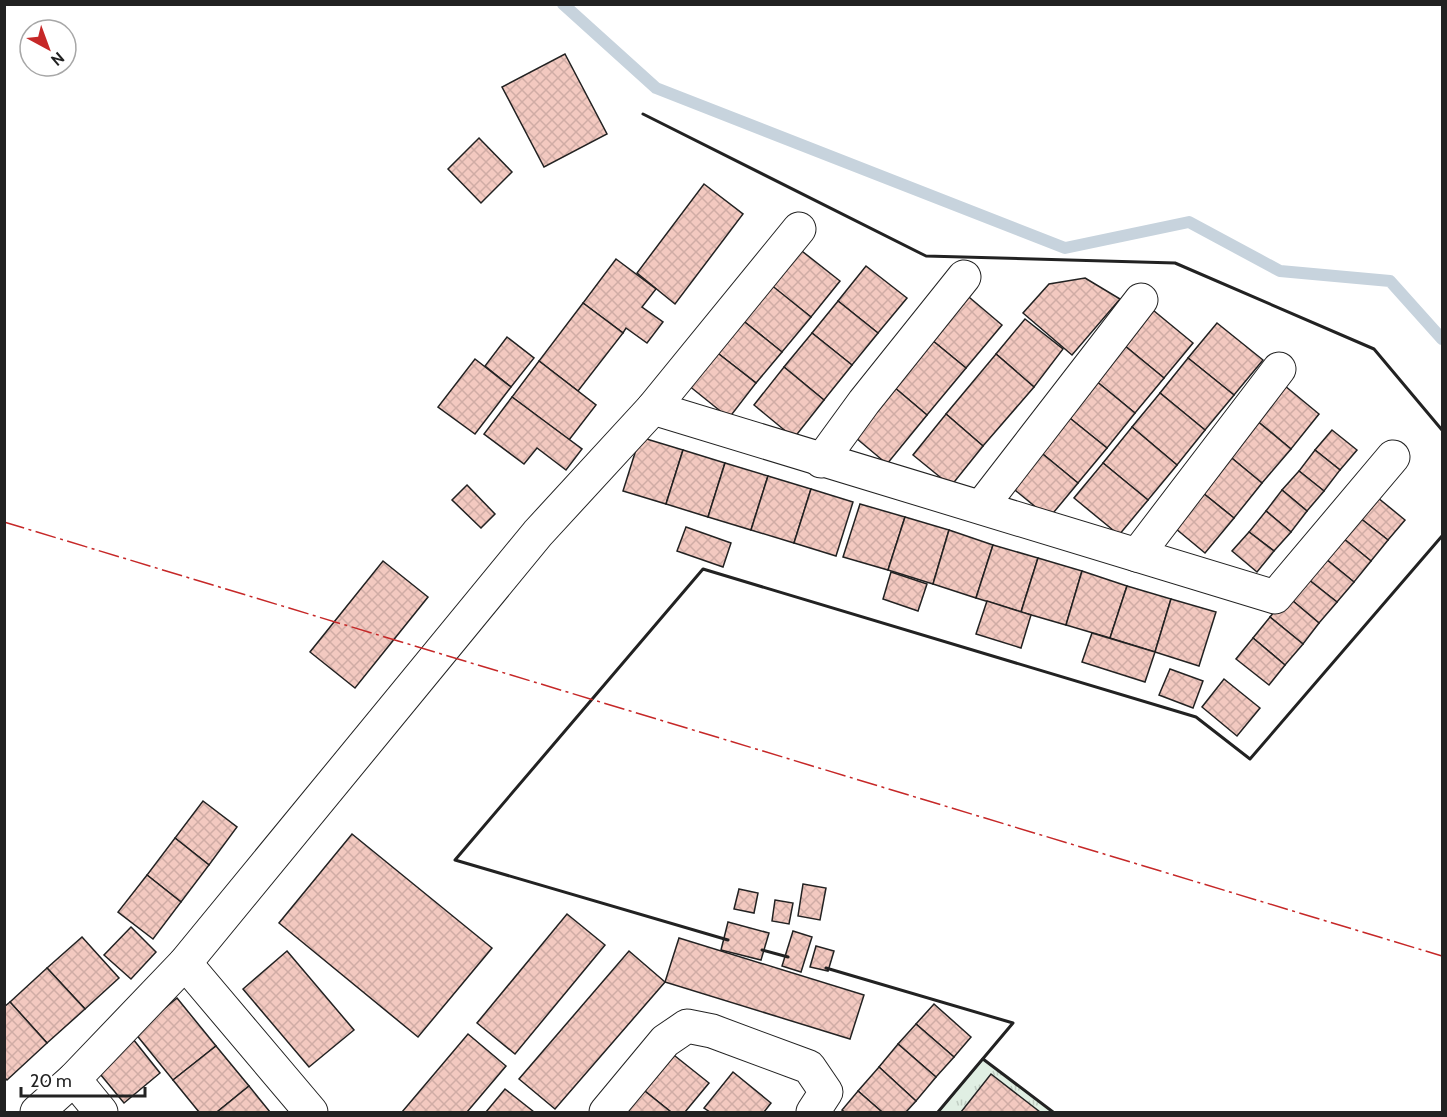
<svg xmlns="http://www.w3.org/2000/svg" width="1447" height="1117" font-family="Cabin,sans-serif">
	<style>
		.park { fill: url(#park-tufts); stroke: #6f6f6f; stroke-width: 1.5 }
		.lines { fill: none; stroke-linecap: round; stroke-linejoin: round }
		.stream { stroke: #c7d3dd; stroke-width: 12 }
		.building { fill: url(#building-cross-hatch); stroke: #222; stroke-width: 1.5 }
		.minor-casing { stroke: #222; stroke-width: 35 }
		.minor { stroke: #fff; stroke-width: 33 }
		.wall { stroke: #222; stroke-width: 3 }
		.power { stroke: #c62828; stroke-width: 1.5; stroke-dasharray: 21 4.5 3 4.5; stroke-linecap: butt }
	</style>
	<defs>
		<pattern id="park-tufts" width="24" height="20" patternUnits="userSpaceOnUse" patternTransform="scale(1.5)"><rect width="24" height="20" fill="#e0efe3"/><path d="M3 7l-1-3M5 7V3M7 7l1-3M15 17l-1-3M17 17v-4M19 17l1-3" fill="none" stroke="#c0cdc2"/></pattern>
		<pattern id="building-cross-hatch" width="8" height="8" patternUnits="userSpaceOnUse" patternTransform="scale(1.5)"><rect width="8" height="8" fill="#f3c9c0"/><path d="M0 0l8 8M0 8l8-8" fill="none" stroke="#d0aca5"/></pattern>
	</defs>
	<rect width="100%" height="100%" fill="#fff"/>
	<!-- park -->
	<path class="park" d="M983 1059 1053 1112H938Z"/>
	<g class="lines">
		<!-- stream -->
		<path class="stream" d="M563 4 656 88 1065 248 1189 222 1280 271 1390 281 1442 339"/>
	</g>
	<!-- building -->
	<g class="building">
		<path d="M565 54 607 134 544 167 502 87Z"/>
		<path d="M479 138 512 172 481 203 448 169Z"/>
		<path d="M704 184 743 214 675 304 637 273Z"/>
		<path d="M798 248 840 281 811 317 769 284Z"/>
		<path d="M616 259 656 289 642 307 663 322 647 343 626 328 623 333 583 303Z"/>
		<path d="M866 266 907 298 878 333 838 301Z"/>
		<path d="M1085 278 1120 299 1072 355 1023 313 1049 284Z"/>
		<path d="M770 284 811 317 782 352 741 319Z"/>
		<path d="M963 292 1002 325 966 368 927 336Z"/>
		<path d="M838 301 878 333 852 365 812 333Z"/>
		<path d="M583 303 623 333 578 391 539 361Z"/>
		<path d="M1148 306 1193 343 1164 378 1119 341Z"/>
		<path d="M741 319 782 352 756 383 715 351Z"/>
		<path d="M1025 319 1063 349 1034 387 996 354Z"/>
		<path d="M1217 323 1263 360 1234 395 1188 358Z"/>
		<path d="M812 333 852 365 824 400 784 367Z"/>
		<path d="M927 336 966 368 927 415 888 382Z"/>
		<path d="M507 337 534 358 511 387 485 366Z"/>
		<path d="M1119 341 1164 378 1135 413 1090 376Z"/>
		<path d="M715 351 756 383 729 418 688 385Z"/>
		<path d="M996 354 1034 387 983 446 946 414Z"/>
		<path d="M1188 358 1234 395 1205 430 1160 393Z"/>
		<path d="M475 359 511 387 475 434 438 407Z"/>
		<path d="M539 361 596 405 569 440 512 397Z"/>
		<path d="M784 367 824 400 794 438 754 405Z"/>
		<path d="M1090 376 1135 413 1107 448 1061 411Z"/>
		<path d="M1279 381 1319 414 1291 449 1250 415Z"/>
		<path d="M888 382 927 415 887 464 850 433Z"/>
		<path d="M1160 393 1205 430 1177 465 1132 427Z"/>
		<path d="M512 397 582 449 566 470 537 448 524 464 484 434Z"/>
		<path d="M1061 411 1107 448 1078 483 1033 446Z"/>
		<path d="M946 414 983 446 951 486 913 455Z"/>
		<path d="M1250 415 1291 449 1262 483 1222 450Z"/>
		<path d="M1132 427 1177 465 1148 500 1103 463Z"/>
		<path d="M1332 430 1357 450 1340 470 1315 450Z"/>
		<path d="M640 437 683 450 666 504 623 491Z"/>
		<path d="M1033 446 1078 483 1049 518 1004 481Z"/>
		<path d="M683 450 725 463 708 517 666 504Z"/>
		<path d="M1222 450 1262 483 1234 518 1193 485Z"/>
		<path d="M1315 450 1340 470 1324 491 1299 471Z"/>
		<path d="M725 463 768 476 751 530 708 517Z"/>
		<path d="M1103 463 1148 500 1119 535 1074 498Z"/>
		<path d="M1299 471 1324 491 1307 511 1282 490Z"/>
		<path d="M768 476 811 489 794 543 751 530Z"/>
		<path d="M467 485 495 514 481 528 452 500Z"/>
		<path d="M1193 485 1234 518 1205 553 1164 519Z"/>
		<path d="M811 489 853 502 836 556 794 543Z"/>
		<path d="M1282 490 1307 511 1291 532 1266 511Z"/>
		<path d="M1372 493 1405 520 1388 540 1355 514Z"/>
		<path d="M860 504 905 517 888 570 843 557Z"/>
		<path d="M1266 511 1291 532 1274 551 1249 532Z"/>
		<path d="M1355 514 1388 540 1371 561 1338 534Z"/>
		<path d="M905 517 949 530 933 584 888 570Z"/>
		<path d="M686 527 731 543 723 567 677 551Z"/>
		<path d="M949 530 993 545 976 598 933 584Z"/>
		<path d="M1249 532 1274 551 1257 572 1232 551Z"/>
		<path d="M1338 534 1371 561 1354 582 1321 555Z"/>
		<path d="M993 545 1038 558 1021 612 976 598Z"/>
		<path d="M1321 555 1354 582 1337 602 1304 576Z"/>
		<path d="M1038 558 1082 571 1066 625 1021 612Z"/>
		<path d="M383 561 428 597 355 688 310 652Z"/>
		<path d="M1082 571 1127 586 1110 638 1066 625Z"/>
		<path d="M891 572 927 584 918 611 883 599Z"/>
		<path d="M1304 576 1337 602 1319 623 1287 596Z"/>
		<path d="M1127 586 1171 599 1155 652 1110 638Z"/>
		<path d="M1287 596 1319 623 1303 644 1270 617Z"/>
		<path d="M1171 599 1216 612 1199 666 1155 652Z"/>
		<path d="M987 601 1031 615 1021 648 976 634Z"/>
		<path d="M1270 617 1303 644 1285 665 1253 638Z"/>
		<path d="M1092 633 1155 652 1145 682 1082 662Z"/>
		<path d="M1253 638 1285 665 1269 685 1236 659Z"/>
		<path d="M1170 669 1203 681 1193 708 1159 695Z"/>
		<path d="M1224 679 1260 708 1237 736 1202 707Z"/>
		<path d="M203 801 237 827 209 865 175 838Z"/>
		<path d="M352 834 492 948 418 1037 279 923Z"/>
		<path d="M175 838 209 865 181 902 147 875Z"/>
		<path d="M147 875 181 902 153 939 118 912Z"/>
		<path d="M803 884 826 888 820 920 798 916Z"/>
		<path d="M739 889 758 893 754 913 734 909Z"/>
		<path d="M775 900 793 903 789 924 772 921Z"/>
		<path d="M567 914 605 945 515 1054 477 1023Z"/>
		<path d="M728 922 769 933 761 960 721 950Z"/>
		<path d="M131 927 156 952 131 979 104 955Z"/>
		<path d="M793 931 812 937 801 972 782 966Z"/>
		<path d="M82 937 119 978 85 1009 47 968Z"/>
		<path d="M679 938 864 995 850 1039 665 982Z"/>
		<path d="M816 946 834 951 828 971 810 967Z"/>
		<path d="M287 951 354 1030 309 1067 243 989Z"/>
		<path d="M629 951 665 982 555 1109 519 1079Z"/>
		<path d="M47 968 85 1009 47 1043 10 1002Z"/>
		<path d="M177 998 216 1046 173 1080 135 1033Z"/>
		<path d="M10 1002 47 1043 7 1080 4 1077V1007Z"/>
		<path d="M934 1004 971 1037 954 1057 916 1024Z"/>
		<path d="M916 1024 954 1057 936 1077 898 1044Z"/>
		<path d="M468 1034 506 1066 467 1112H402Z"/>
		<path d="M133 1039 160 1073 124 1103 96 1069Z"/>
		<path d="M898 1044 936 1077 916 1101 879 1067Z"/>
		<path d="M216 1046 249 1086 217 1112H199L173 1080Z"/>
		<path d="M670 1052 709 1083 685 1112H671L641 1088Z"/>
		<path d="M879 1067 916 1101 906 1112H882L858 1091Z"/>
		<path d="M733 1072 771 1103 764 1112H710L704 1108Z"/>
		<path d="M991 1074 1040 1112H961Z"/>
		<path d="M249 1086 270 1112H217Z"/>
		<path d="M641 1088 671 1112H621Z"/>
		<path d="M505 1089 534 1112H486Z"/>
		<path d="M858 1091 882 1112H845L842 1110Z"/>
	</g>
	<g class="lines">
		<!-- minor casing -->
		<g class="minor-casing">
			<g id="minor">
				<path d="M653 408 1275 597 1393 457"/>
				<path d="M821 461 864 402 964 277"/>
				<path d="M981 507 1141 300"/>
				<path d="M1137 555 1279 369"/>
				<path d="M185 963 311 1112"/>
				<path d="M74 1079 101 1112"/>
				<path d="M37 1112 74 1079 185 963 538 533 653 408 799 229"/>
				<path d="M606 1112 665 1041 687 1026 712 1031 809 1067 826 1092 813 1112"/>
			</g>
		</g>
		<!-- minor -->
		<use href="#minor" class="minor"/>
		<!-- wall -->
		<g class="wall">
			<path d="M643 114 926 256 1175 263 1374 349 1442 430"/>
			<path d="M728 940 455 860 703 569 1196 717 1250 759 1442 536"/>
			<path d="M762 950 788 957"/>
			<path d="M826 968 1013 1023 938 1112"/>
			<path d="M983 1059 1053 1112"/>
		</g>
		<!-- power -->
		<path class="power" d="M4 522 1442 956"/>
	</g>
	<!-- border -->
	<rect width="1447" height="1117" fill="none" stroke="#222222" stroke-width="12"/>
	<!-- north arrow -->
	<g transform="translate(48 48) rotate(139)"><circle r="28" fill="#ffffff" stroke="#a7a7a7" stroke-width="1.5"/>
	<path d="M0-4.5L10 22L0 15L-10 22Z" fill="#c62828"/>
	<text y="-9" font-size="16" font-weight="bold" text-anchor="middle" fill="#222222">N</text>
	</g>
	<!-- scale -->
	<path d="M21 1087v9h124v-9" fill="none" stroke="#222222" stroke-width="3"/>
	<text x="30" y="1087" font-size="18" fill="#222222" stroke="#ffffff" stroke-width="4.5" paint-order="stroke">20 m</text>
</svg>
